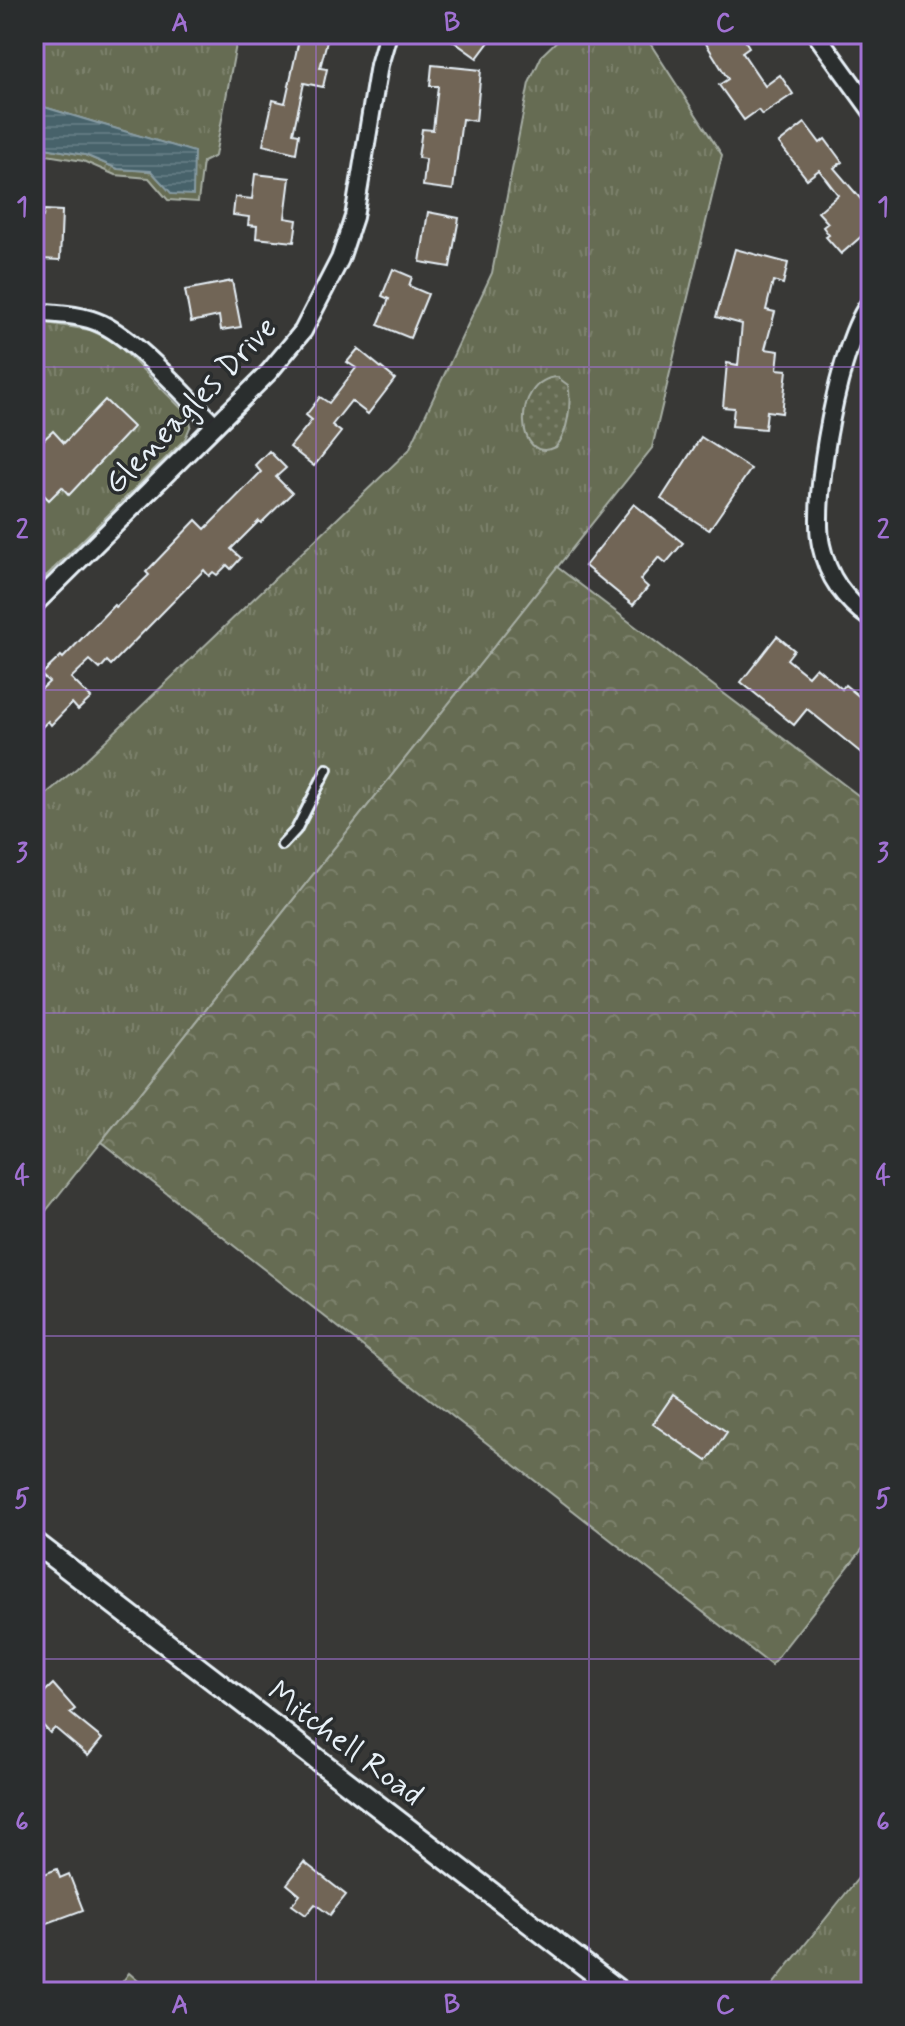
<svg xmlns="http://www.w3.org/2000/svg" width="905" height="2026" font-family="Mynerve,sans-serif">
	<style>
		.grass { fill: url(#grass-tufts); stroke: #a7aea5; stroke-width: 2 }
		.forest { fill: url(#forest-crowns); stroke: #a7aea5; stroke-width: 2 }
		.park { fill: url(#park-dots); stroke: #a7aea5; stroke-width: 2 }
		.water { fill: url(#water-rules); stroke: #879ba3; stroke-width: 2 }
		.building { fill: #716557; stroke: #e8f1f8; stroke-width: 2 }
		.lines { fill: none; stroke-linecap: round; stroke-linejoin: round }
		.service-casing { stroke: #e8f1f8; stroke-width: 14 }
		.minor-casing { stroke: #e8f1f8; stroke-width: 22 }
		.tertiary-casing { stroke: #e8f1f8; stroke-width: 26 }
		.service { stroke: #2a2d2e; stroke-width: 8 }
		.minor { stroke: #2a2d2e; stroke-width: 16 }
		.tertiary { stroke: #2a2d2e; stroke-width: 20 }
		.grid { fill: none; stroke: #a171d3; stroke-width: 2; stroke-opacity: 0.55 }
		.labels { text-anchor: middle; dominant-baseline: central; stroke-width: 7; stroke-linejoin: round; paint-order: stroke }
		.street-label { font-size: 32px; fill: #e8f1f8; stroke: #2a2d2e }
		.neatline { fill: none; stroke: #a171d3; stroke-width: 3 }
		.grid-label { font-size: 26px; text-anchor: middle; font-weight: bold; fill: #a171d3 }
	</style>
	<defs>
		<pattern id="grass-tufts" width="24" height="20" patternUnits="userSpaceOnUse" patternTransform="scale(2)"><rect width="24" height="20" fill="#666c52"/><path d="M3 7l-1-3M5 7V3M7 7l1-3M15 17l-1-3M17 17v-4M19 17l1-3" fill="none" stroke="#7c816c"/></pattern>
		<pattern id="forest-crowns" width="20" height="18" patternUnits="userSpaceOnUse" patternTransform="scale(2)"><rect width="20" height="18" fill="#666c52"/><path d="M2 6a3 3 0 1 1 6 0M12 15a3 3 0 1 1 6 0" fill="none" stroke="#7c816c"/></pattern>
		<pattern id="park-dots" width="8" height="8" patternUnits="userSpaceOnUse" patternTransform="scale(2)"><rect width="8" height="8" fill="#666c52"/><path d="M2 2h.1M6 6h.1" fill="none" stroke="#7c816c" stroke-width="1.8" stroke-linecap="round"/></pattern>
		<pattern id="water-rules" width="6" height="5" patternUnits="userSpaceOnUse" patternTransform="scale(2)"><rect width="6" height="5" fill="#46626b"/><path d="M0 2.5h6" fill="none" stroke="#617981"/></pattern>
	</defs>
	<rect width="100%" height="100%" fill="#383836"/>
	<filter id="ink" filterUnits="userSpaceOnUse"><feTurbulence type="fractalNoise" baseFrequency=".0125" numOctaves="2"/><feDisplacementMap in="SourceGraphic" scale="16" xChannelSelector="R" yChannelSelector="G"/><feConvolveMatrix kernelMatrix="1 2 1 2 8 2 1 2 1" color-interpolation-filters="sRGB"/></filter>
	<g filter="url(#ink)">
		<!-- grass -->
		<g class="grass">
			<path d="M34 34H238L215 156 203 162 198 202 168 200 149 178 115 175 83 161 34 153V146L85 155 118 169 151 171 172 193 193 152 34 104Z"/>
			<path d="M564 34H644L722 155 652 448 34 1226V804L77 768 409 450 492 273 529 83 542 55Z"/>
			<path d="M34 321 90 330 114 341 188 415 191 425 185 439 34 588Z"/>
			<path d="M871 1862V1992H767Z"/>
		</g>
		<!-- forest -->
		<g class="forest">
			<path d="M557 567 871 805V1538L771 1665 101 1142Z"/>
			<path d="M129 1973 151 1992H115Z"/>
		</g>
		<!-- park -->
		<path class="park" d="M557 377 568 385C572 403 568 433 556 447 515 467 511 380 557 377Z"/>
		<!-- water -->
		<path class="water" d="M34 104 194 152 193 195 172 194 151 171 118 169 85 155 34 146Z"/>
		<!-- building -->
		<g class="building">
			<path d="M443 34H495L477 58Z"/>
			<path d="M700 34H741L749 47 742 52 765 86 780 75 793 94 762 115 758 110 744 120 719 85 728 79Z"/>
			<path d="M300 35 327 41 320 68 327 69 323 87 304 83 293 133 299 134 296 153 263 145 273 100 285 103Z"/>
			<path d="M432 65 481 70 476 121 462 119 453 190 423 186 426 159 418 158 422 129 433 130 438 86H430Z"/>
			<path d="M805 123 820 143 825 139 842 162 834 168 865 204 871 199V228L841 254 826 237 829 235 823 227 828 223 818 212 838 195 819 170 807 179 779 143Z"/>
			<path d="M255 174 290 178 285 218 297 220 294 242 256 238 257 226 248 225 249 217 233 215 235 197 252 199Z"/>
			<path d="M44 210 62 211 60 260 41 259V248L34 247V217H43Z"/>
			<path d="M428 212 459 218 450 267 420 262Z"/>
			<path d="M735 249 788 263 783 284 773 281 766 310 775 312 765 349 779 351 777 369 787 370 782 413 767 411 765 429 732 426 734 408 723 407 727 363 738 365 742 324 716 317Z"/>
			<path d="M393 269 412 277 409 286 428 294 410 338 378 325 389 299 382 296Z"/>
			<path d="M232 281 241 327 221 330 219 316 191 322 185 290Z"/>
			<path d="M358 349 395 379 368 414 351 401 332 425 341 432 314 466 290 447 312 420 306 415 320 397 329 403 356 368 347 362Z"/>
			<path d="M105 400 133 427 69 495 62 487 49 500 34 485V465L43 456 38 445 53 431 64 443Z"/>
			<path d="M701 437 751 469 709 530 661 499Z"/>
			<path d="M269 451 286 468 276 477 292 493 261 523 259 521 231 549 241 558 231 569 227 565 217 575 213 572 209 576 204 570 111 665 107 661 100 669 90 660 71 678 91 698 78 710 72 703 51 725 48 721 34 735V696L49 682 41 675 61 656 63 658 114 605 116 607 149 575 146 572 196 520 205 529 261 472 255 465Z"/>
			<path d="M634 504 683 543 666 563 659 557 640 580 648 587 633 605 585 566Z"/>
			<path d="M777 636 794 650 787 659 808 676 816 667 842 689 845 685 871 706V761L807 709 794 725 741 682Z"/>
			<path d="M673 1395 727 1432 707 1461 653 1424Z"/>
			<path d="M53 1684 75 1709 70 1713 102 1739 88 1756 55 1728 50 1733 34 1716V1702Z"/>
			<path d="M304 1862 346 1895 330 1915 315 1904 306 1915 292 1905 300 1895 287 1884Z"/>
			<path d="M57 1869 60 1878 69 1874 83 1910 37 1927 34 1907 38 1905 34 1893V1878Z"/>
		</g>
		<g class="lines">
			<!-- service casing -->
			<g class="service-casing">
				<path id="service" d="M282 845 296 830 327 769"/>
			</g>
			<!-- minor casing -->
			<g class="minor-casing">
				<g id="minor">
					<path d="M816 34 871 110"/>
					<path d="M871 302C840 338 811 498 821 545 828 578 844 599 871 619"/>
					<path d="M34 312C57 314 81 314 102 324 140 343 183 394 215 425"/>
					<path d="M34 605 269 372 303 331 340 259 354 217 379 65 388 34"/>
				</g>
			</g>
			<!-- tertiary casing -->
			<g class="tertiary-casing">
				<path id="tertiary" d="M34 1542 620 1992"/>
			</g>
			<!-- service -->
			<use href="#service" class="service"/>
			<!-- minor -->
			<use href="#minor" class="minor"/>
			<!-- tertiary -->
			<use href="#tertiary" class="tertiary"/>
		</g>
	</g>
	<!-- grid -->
	<path class="grid" d="M316 34V1992M589 34V1992M34 367H871M34 690H871M34 1013H871M34 1336H871M34 1659H871"/>
	<g class="labels">
		<!-- street labels -->
		<g class="street-label">
			<text transform="translate(191 406) rotate(-46)">Gleneagles Drive</text>
			<text transform="translate(345 1744) rotate(37)">Mitchell Road</text>
		</g>
	</g>
	<!-- margin -->
	<rect width="905" height="2026" fill="none" stroke="#2a2d2e" stroke-width="88"/>
	<rect x="44" y="44" width="817" height="1938" class="neatline"/>
	<g class="grid-label">
		<text x="180" y="31">A</text>
		<text x="452" y="31">B</text>
		<text x="725" y="31">C</text>
		<text x="22" y="215">1</text>
		<text x="883" y="215">1</text>
		<text x="22" y="538">2</text>
		<text x="883" y="538">2</text>
		<text x="22" y="861">3</text>
		<text x="883" y="861">3</text>
		<text x="22" y="1184">4</text>
		<text x="883" y="1184">4</text>
		<text x="22" y="1507">5</text>
		<text x="883" y="1507">5</text>
		<text x="22" y="1830">6</text>
		<text x="883" y="1830">6</text>
		<text x="180" y="2013">A</text>
		<text x="452" y="2013">B</text>
		<text x="725" y="2013">C</text>
	</g>
</svg>
